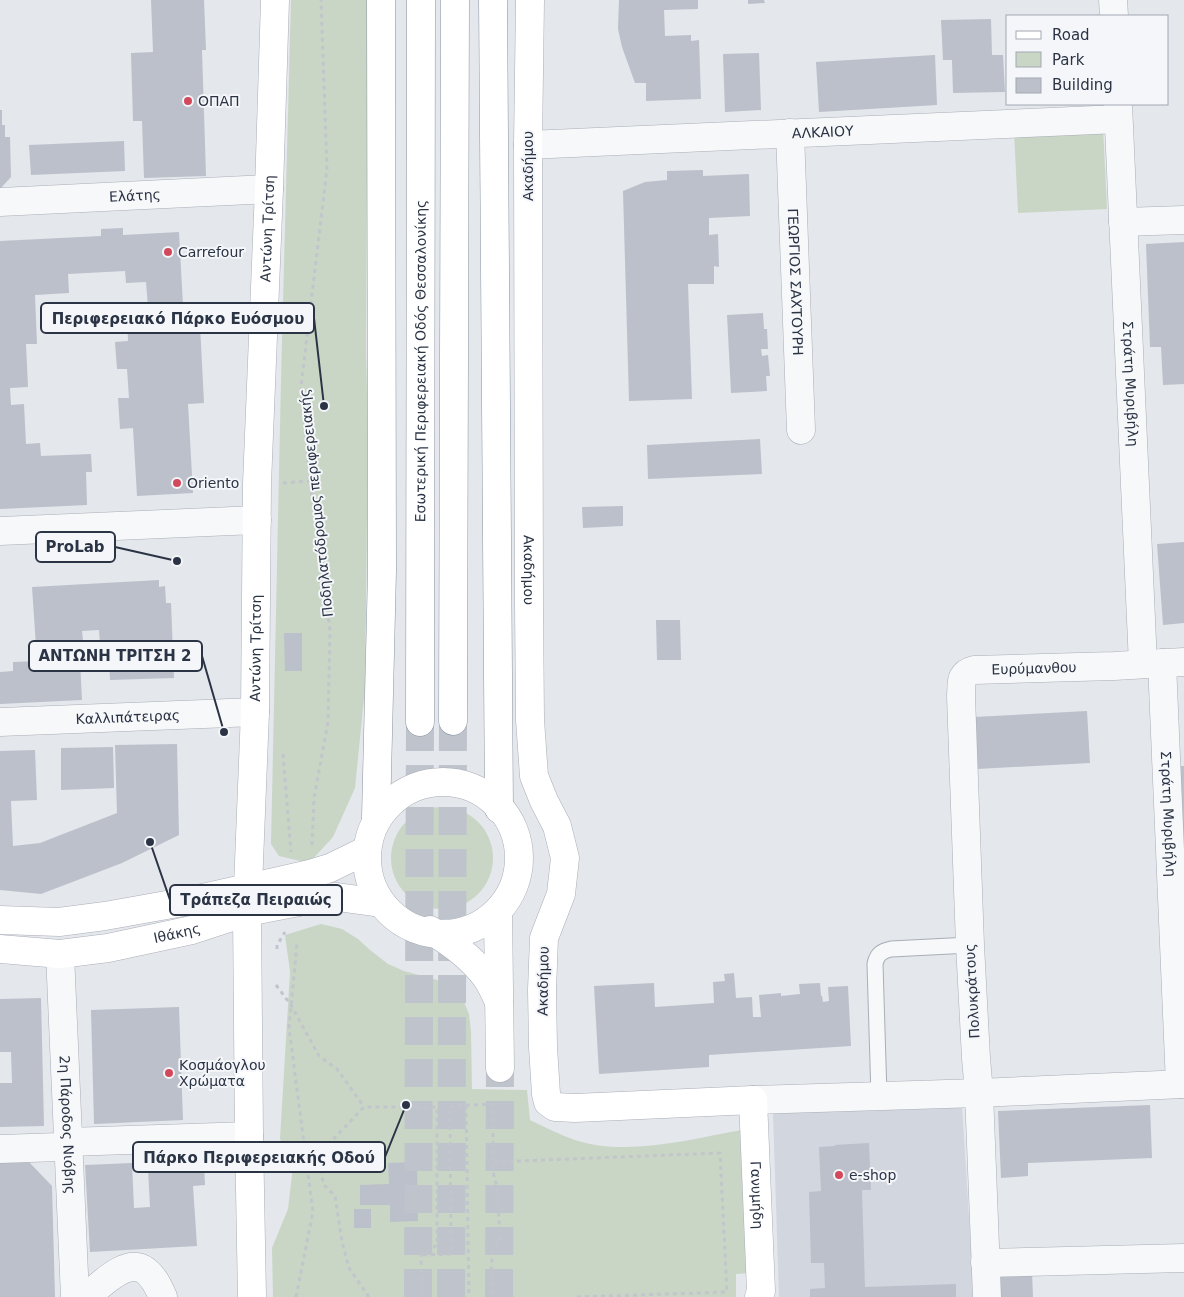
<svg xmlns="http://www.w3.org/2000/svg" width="1184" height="1297" font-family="'DejaVu Sans',sans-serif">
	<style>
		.built { fill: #d2d6de }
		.green { fill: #c9d6c5 }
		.building { fill: #bbc0ca }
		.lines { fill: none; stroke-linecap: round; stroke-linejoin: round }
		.secondary-tunnel { stroke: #bfc3cb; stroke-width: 28; stroke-dasharray: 28 14; stroke-linecap: butt }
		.highway-tunnel { stroke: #bfc3cb; stroke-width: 28; stroke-dasharray: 28 14; stroke-linecap: butt }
		.lane-casing { stroke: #a9aeb7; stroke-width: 17 }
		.street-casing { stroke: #a9aeb7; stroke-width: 29 }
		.secondary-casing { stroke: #a9aeb7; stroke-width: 29 }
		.highway-casing { stroke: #8b94a3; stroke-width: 29 }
		.path { stroke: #c2c5cb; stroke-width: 3; stroke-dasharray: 4 4; stroke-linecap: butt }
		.lane { stroke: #f7f8fa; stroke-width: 15 }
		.street { stroke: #f7f8fa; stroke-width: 28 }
		.secondary { stroke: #fff; stroke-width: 28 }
		.highway { stroke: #fff; stroke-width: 28 }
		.poi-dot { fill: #d1495b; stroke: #f4f6f9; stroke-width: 2 }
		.labels { text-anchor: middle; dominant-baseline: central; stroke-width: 4; stroke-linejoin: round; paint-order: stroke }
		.poi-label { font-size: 14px; fill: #2b3445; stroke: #f4f6f9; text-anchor: start }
		.street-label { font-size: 14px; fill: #2b3445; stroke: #f4f6f9 }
		.leader { fill: none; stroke: #2b3445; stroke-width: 2 }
		.callout-dot { fill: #2b3445; stroke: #f4f6f9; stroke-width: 2 }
		.callout { fill: #f4f6f9; stroke: #2b3445; stroke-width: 2 }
		.callout-label { font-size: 15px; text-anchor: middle; font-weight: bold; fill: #2b3445 }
	</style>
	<rect width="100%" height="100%" fill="#e4e7ec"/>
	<!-- built -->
	<path class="built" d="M962 1106 974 1297H779L773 1113Z"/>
	<!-- green -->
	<g class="green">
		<path d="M291 0H368L366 353 368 432 365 688 355 788 333 837 309 863 279 856 271 844 281 380Z"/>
		<path d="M1103 127 1107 209 1018 213 1014 131Z"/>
		<circle cx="442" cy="858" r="51"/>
		<path d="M321 924 342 929 358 939 370 950 388 964 404 971 441 981 453 989 464 1002 469 1014 471 1032 472 1089 527 1090 530 1120C545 1127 560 1135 575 1140 627 1157 690 1139 742 1130L749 1273 736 1274V1297H273L272 1248 288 1209 293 1166 280 1139 290 972 285 935Z"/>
	</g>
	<!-- building -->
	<g class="building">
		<path d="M151 0H204L206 50H202L206 176 144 178 142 121H133L131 53 153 52Z"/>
		<path d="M619 0H698V9L664 10 665 36 691 35V41L699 40 701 99 646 101V83H635L622 47 618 29Z"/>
		<path d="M748 0H764L765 3 748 4Z"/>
		<path d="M991 19 992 55H1003L1005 92 953 93 952 60H943L941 20Z"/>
		<path d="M759 53 761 110 725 112 723 54Z"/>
		<path d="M935 55 937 105 819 112 816 62Z"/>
		<path d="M0 110H2V125H5V137H10L11 177 0 189Z"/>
		<path d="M124 141 125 171 31 175 29 145Z"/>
		<path d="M703 170V176L749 174 750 216 709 218V235L718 234 719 267 714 266V284H688L692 399 629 401 623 191 645 182 667 180V171Z"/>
		<path d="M123 228V235L179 232 183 306 199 305 204 403 188 404 193 493 137 496 133 428 120 429 118 398H129L127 369H117L115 342 128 341 127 309 148 307 146 282 126 283 125 271 68 274 69 293 35 295 37 344H26L28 387 10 388 11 405 24 404 26 444 40 443 41 456 91 454 92 472H86L87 505 0 509V241L101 236V229Z"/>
		<path d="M1184 242V384L1163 385 1161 347H1150L1146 244Z"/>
		<path d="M763 313 764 329H767L768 349H761L762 356 768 355 770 376H766L767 391 731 393 727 315Z"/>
		<path d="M760 439 762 474 648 479 647 445Z"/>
		<path d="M623 506V526L583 528 582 507Z"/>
		<path d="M1184 542V623L1163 625 1157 544Z"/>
		<path d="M159 580V587L165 586 166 603H171L174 678 110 680 109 658 101 659 99 630 82 631 83 640H79L82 700 0 704V672L13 671V662L37 661 32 587Z"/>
		<path d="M656 620H680L681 660H657Z"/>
		<path d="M284 633H302V671H285Z"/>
		<path d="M1087 711 1090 763 977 769 974 717Z"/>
		<path d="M177 744 179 835 122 863 41 894 0 890V751L35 750 37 800 11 801 13 846 40 843 117 813 115 745Z"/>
		<path d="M113 747 114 788 61 790V748Z"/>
		<path d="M1176 766H1184V878Z"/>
		<path d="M734 973 736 998 752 997 753 1017H761L759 995 781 993V996L800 994 799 984 820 983 821 996H822L823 1002 829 1001 828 987 848 986 851 1046 709 1055V1067L599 1074 594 986 654 983 655 1007 714 1003 713 982 725 981 724 974Z"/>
		<path d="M41 998 44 1126 0 1127V1083H12L11 1052H0V999Z"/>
		<path d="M179 1007 183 1120 94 1124 91 1010Z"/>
		<path d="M1150 1105 1152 1158 1028 1163V1176L1001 1178 998 1111Z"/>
		<path d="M869 1143 871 1190H862L865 1287 956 1284V1297H810V1289L825 1288 824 1263H811L809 1192 821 1191 819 1147 835 1146V1145Z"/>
		<path d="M203 1147 205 1185 193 1186 197 1246 90 1252 85 1165 132 1163 134 1208 150 1207 147 1150Z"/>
		<path d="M28 1161 52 1186 55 1297H0V1163Z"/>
		<path d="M417 1162 418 1221 390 1222V1205H360V1185L389 1184 388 1163Z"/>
		<rect x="354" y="1209" width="17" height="19"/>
		<path d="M1032 1272 1033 1297H999L998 1273Z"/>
	</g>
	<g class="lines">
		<!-- secondary-tunnel -->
		<path class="secondary-tunnel" d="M499 1297 500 1068"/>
		<!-- highway-tunnel -->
		<g class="highway-tunnel">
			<path d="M418 1297 420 722"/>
			<path d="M451 1297 453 721"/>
		</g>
		<!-- lane casing -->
		<g class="lane-casing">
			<path id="lane" d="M879 1096 875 964C877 954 882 951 891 949L970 945"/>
		</g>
		<!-- street casing -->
		<g class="street-casing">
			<g id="street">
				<path d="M1113 0 1114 16"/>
				<path id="s1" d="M1118 104 1143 664"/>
				<path id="s2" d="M790 133 801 430"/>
				<path id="s3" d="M528 145 1118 119"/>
				<path id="s4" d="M0 202 269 189"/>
				<path d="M1123 222 1184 220"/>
				<path d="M0 531 257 520"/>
				<path id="s5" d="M1162 663 1180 1084"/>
				<path id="s6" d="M0 722 255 712"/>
				<path id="s7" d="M60 954 75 1297"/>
				<path d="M753 1100 979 1093 1184 1084"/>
				<path d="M0 1149 60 1147 68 1142 249 1136"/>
				<path d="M985 1263 1184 1258"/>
				<path d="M86 1297C100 1286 127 1256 146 1271 154 1277 159 1288 163 1297"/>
				<path id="s8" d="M987 1297 979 1093 976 1058 970 945 961 696C962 683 959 674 974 670L1114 666 1184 662"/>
			</g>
		</g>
		<!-- secondary casing -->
		<g class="secondary-casing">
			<g id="secondary">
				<path id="s9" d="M530 0 528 145 529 606 530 720 534 776 544 801 557 826 565 858 561 894 544 938 542 990 543 1047 546 1094 548 1102 555 1107 575 1108 753 1100 761 1291 759 1297"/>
				<circle cx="443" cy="858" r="76"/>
				<path d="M498 912 500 1068"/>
				<path d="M0 920 59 922 105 916 189 901 310 874 330 868 367 850"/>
				<path d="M430 930C452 943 471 957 486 977 491 984 495 993 499 1002"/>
				<path id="s10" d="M0 949 60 954 108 948 192 930 247 912 319 898 337 897 381 903"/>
				<path id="s11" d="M252 1297 249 1136 247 912 255 712 257 484 269 189 275 0"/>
			</g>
		</g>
		<!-- highway casing -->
		<g class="highway-casing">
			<g id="highway">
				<path d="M493 0 499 809"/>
				<path d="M453 721 455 0"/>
				<path id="s12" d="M420 722 421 0"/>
				<path d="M376 817 382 571 381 0"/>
			</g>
		</g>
		<!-- path -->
		<g class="path">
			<path d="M283 483 310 481"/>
			<path d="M283 754 291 852"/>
			<path d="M312 845 314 798 328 722 330 630 310 481 301 387 327 169 321 0"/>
			<path d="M277 949V945L285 932"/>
			<path d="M276 985 291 1005 319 1056 337 1069 364 1107"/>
			<path d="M466 1105 469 1297"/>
			<path d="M493 1162 720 1153 727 1292"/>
			<path d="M423 1255 451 1254 450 1106 493 1104V1172L497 1187 500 1237 492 1255 491 1297"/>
			<path d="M296 1297 313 1212 289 1028 297 943"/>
			<path d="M369 1297 349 1268 342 1242 335 1196 323 1184 320 1153 364 1107H437V1245L421 1255 422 1297"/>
			<path d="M577 1297 728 1292"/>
		</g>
		<!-- lane -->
		<use href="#lane" class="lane"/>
		<!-- street -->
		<use href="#street" class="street"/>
		<!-- secondary -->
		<use href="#secondary" class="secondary"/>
		<!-- highway -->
		<use href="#highway" class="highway"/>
	</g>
	<!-- markers -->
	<g class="poi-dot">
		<circle cx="188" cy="101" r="5"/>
		<circle cx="168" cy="252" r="5"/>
		<circle cx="177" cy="483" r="5"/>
		<circle cx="169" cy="1073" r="5"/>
		<circle cx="839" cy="1175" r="5"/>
	</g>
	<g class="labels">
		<!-- poi labels -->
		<g class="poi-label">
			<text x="198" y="101">ΟΠΑΠ</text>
			<text x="178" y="252">Carrefour</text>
			<text x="187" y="483">Oriento</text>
			<text x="179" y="1065">Κοσμάογλου<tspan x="179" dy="16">Χρώματα</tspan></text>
			<text x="849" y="1175">e-shop</text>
		</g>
		<!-- street labels -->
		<g class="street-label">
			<text stroke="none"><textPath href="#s3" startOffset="295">ΑΛΚΑΙΟΥ</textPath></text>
			<text transform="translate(528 166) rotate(-90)">Ακαδήμου</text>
			<text stroke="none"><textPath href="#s4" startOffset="135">Ελάτης</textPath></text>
			<text stroke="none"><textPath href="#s11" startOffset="1069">Αντώνη Τρίτση</textPath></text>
			<text stroke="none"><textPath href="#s2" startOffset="149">ΓΕΩΡΓΙΟΣ ΣΑΧΤΟΥΡΗ</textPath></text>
			<text stroke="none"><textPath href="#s12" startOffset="361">Εσωτερική Περιφερειακή Οδός Θεσσαλονίκης</textPath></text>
			<text stroke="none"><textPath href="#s1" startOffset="280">Στράτη Μυριβήλη</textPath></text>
			<text transform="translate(316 503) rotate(-96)">Ποδηλατόδρομος περιφερειακής</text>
			<text stroke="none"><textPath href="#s9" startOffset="570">Ακαδήμου</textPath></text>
			<text stroke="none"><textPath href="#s11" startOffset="649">Αντώνη Τρίτση</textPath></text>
			<text stroke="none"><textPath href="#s8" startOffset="694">Ευρύμανθου</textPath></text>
			<text stroke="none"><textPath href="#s6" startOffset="128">Καλλιπάτειρας</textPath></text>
			<text stroke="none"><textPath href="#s5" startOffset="151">Στράτη Μυριβήλη</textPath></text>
			<text stroke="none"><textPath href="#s10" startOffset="179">Ιθάκης</textPath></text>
			<text transform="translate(543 981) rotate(-89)">Ακαδήμου</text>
			<text transform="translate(972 991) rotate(-93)">Πολυκράτους</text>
			<text stroke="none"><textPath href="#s7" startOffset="171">2η Πάροδος Νιόβης</textPath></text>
			<text stroke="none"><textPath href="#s9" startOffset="1414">Γανυμήδη</textPath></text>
		</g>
	</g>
	<!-- callouts -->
	<path class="leader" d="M324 406L314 318M177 561L115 547M224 732L202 656M150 842L170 900M406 1105L385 1157"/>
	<g class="callout-dot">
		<circle cx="324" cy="406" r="5"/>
		<circle cx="177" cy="561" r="5"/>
		<circle cx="224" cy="732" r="5"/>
		<circle cx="150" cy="842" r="5"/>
		<circle cx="406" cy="1105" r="5"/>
	</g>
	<g class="callout">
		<rect x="41" y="303" width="273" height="30" rx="5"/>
		<rect x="36" y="532" width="79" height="30" rx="5"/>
		<rect x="29" y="641" width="173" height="30" rx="5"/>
		<rect x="170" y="885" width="172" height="30" rx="5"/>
		<rect x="133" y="1142" width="252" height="30" rx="5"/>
	</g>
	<g class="callout-label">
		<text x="178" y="324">Περιφερειακό Πάρκο Ευόσμου</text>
		<text x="75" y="552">ProLab</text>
		<text x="115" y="661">ΑΝΤΩΝΗ ΤΡΙΤΣΗ 2</text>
		<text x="256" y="905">Τράπεζα Πειραιώς</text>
		<text x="259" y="1163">Πάρκο Περιφερειακής Οδού</text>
	</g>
	<!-- legend -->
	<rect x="1006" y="15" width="162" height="90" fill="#f4f6f9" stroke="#a4a8b1"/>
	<rect x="1016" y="31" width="25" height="8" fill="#ffffff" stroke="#a4a8b1"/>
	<text x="1052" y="40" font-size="15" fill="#2b3445">Road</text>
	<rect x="1016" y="52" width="25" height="15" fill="#c9d6c5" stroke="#a4a8b1"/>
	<text x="1052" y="65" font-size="15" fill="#2b3445">Park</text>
	<rect x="1016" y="78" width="25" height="15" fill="#bbc0ca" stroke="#a4a8b1"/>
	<text x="1052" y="90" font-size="15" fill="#2b3445">Building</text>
</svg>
